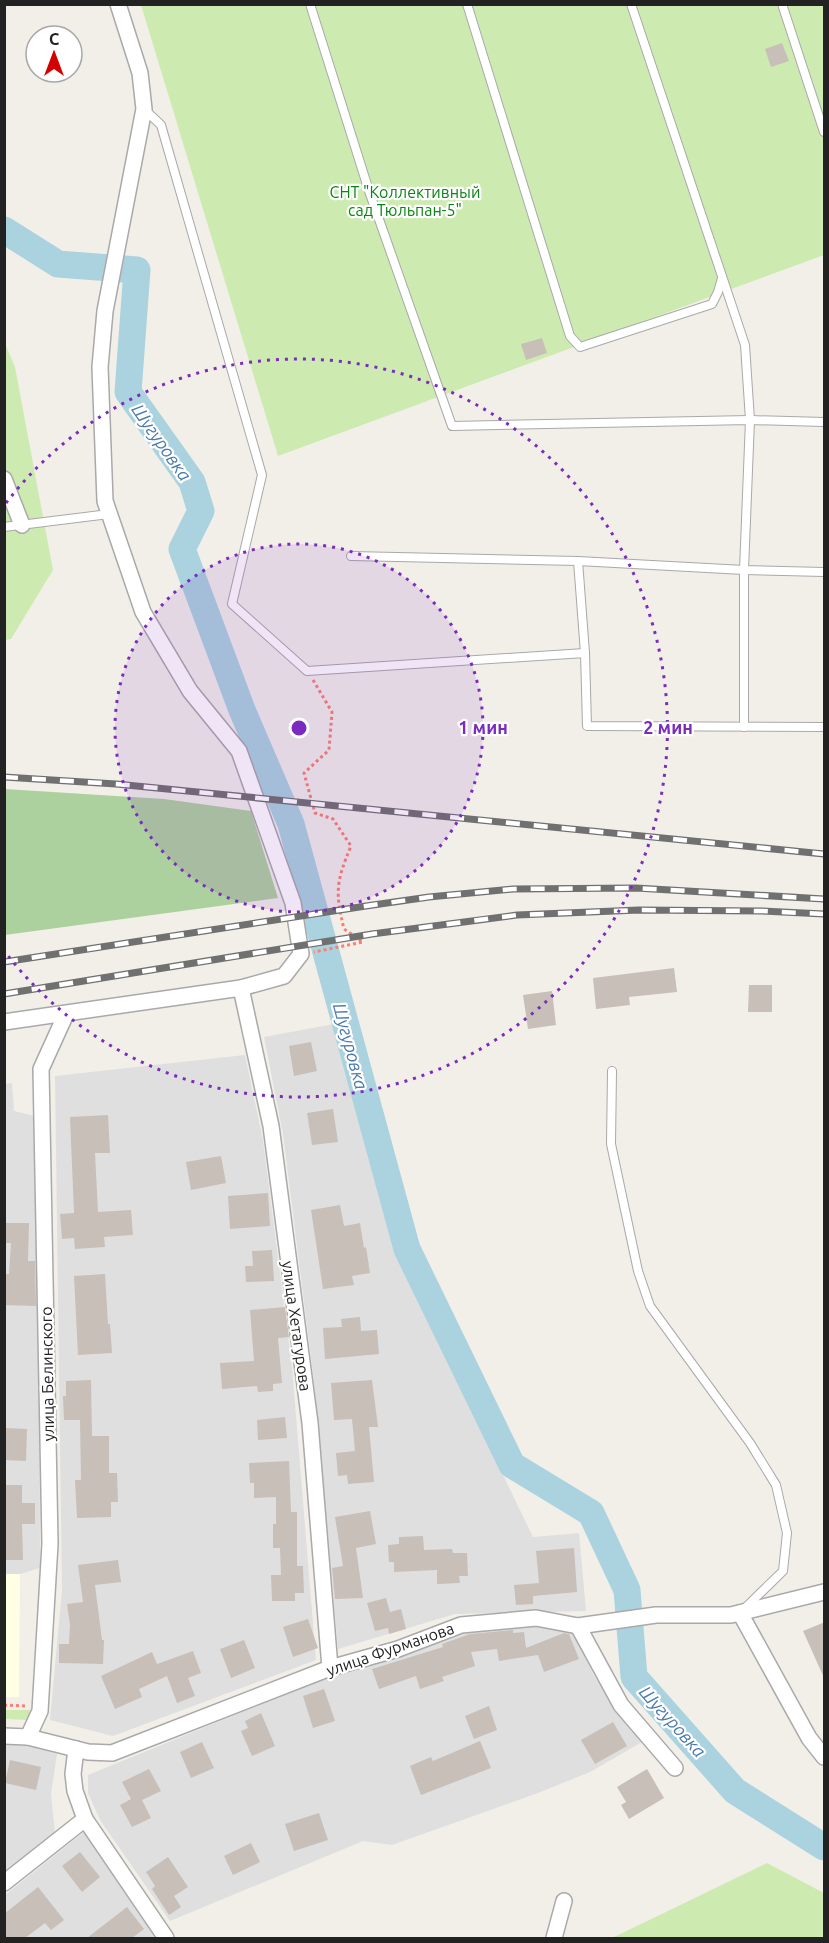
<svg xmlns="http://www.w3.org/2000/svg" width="829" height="1943" font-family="Ubuntu,sans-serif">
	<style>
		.residential { fill: #e0dfdf }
		.education { fill: #ffffe5 }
		.grass { fill: #cdebb0 }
		.forest { fill: #add19e }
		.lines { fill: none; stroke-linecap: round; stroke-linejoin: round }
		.river { stroke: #aad3df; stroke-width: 27 }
		.building { fill: #c7bfb8 }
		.service-casing { stroke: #a9a9a9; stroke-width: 10 }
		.minor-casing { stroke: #a9a9a9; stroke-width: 18 }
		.path { stroke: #fa8072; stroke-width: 3; stroke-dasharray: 3 3; stroke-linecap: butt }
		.service { stroke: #fff; stroke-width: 8 }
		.minor { stroke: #fff; stroke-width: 15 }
		.rail-casing { stroke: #707070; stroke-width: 7 }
		.rail { stroke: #fff; stroke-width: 4.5; stroke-dasharray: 14; stroke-linecap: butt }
		.ring { fill: none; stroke: #7b2cbf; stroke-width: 3; stroke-dasharray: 3 6 }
		.labels { text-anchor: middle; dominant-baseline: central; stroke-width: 4.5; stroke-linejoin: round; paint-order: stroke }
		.park-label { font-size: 16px; fill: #0c8416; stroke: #fff }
		.street-label { font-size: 16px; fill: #222; stroke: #fff }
		.water-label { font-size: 18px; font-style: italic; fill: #4a7aab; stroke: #fff }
		.centre { fill: #7b2cbf; stroke: #fff; stroke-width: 3 }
		.ring-label { font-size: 18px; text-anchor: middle; font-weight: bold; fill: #7b2cbf; stroke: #fff; stroke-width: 4.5; stroke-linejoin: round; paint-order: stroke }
	</style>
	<rect width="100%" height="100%" fill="#f2efe9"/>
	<!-- residential -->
	<g class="residential">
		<path d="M334 1024 398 1257 533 1537 579 1533 586 1611 455 1614 338 1649 314 1382 283 1134 264 1037Z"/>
		<path d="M245 1055 263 1140 292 1367 316 1660 113 1736 50 1720 62 1590 55 1076Z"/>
		<path d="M12 1083 14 1111 35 1116 39 1246 40 1568 20 1574H5L4 1084Z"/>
		<path d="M536 1619 572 1629 594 1676 642 1742 590 1772 538 1793 392 1845 363 1841 170 1921 100 1820 88 1793V1775L323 1679 463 1628Z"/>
		<path d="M5 1743H20L57 1754 51 1794 55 1833 5 1875Z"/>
		<path d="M84 1832 155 1938H5V1895Z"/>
	</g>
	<!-- education -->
	<path class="education" d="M5 1574H20L19 1697H5Z"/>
	<!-- grass -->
	<g class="grass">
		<path d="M141 5H824V255L278 456Z"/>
		<path d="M4 341 15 367 53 570 11 639 5 640Z"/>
		<path d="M5 1710H30L29 1720 5 1719Z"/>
		<path d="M767 1863 824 1893V1938H612Z"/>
	</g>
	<!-- forest -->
	<path class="forest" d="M5 789 164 799 251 811 278 898 5 935Z"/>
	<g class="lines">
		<!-- river -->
		<path class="river" d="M4 230 58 264 137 270 128 392 192 482 201 511 182 549 242 710 291 824 407 1249 512 1465 591 1513 627 1590 634 1677 735 1791 824 1847"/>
	</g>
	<!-- building -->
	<g class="building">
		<path d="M782 43 789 61 771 67 765 49Z"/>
		<path d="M542 338 547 353 526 360 521 344Z"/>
		<path d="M674 968 677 992 629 997 630 1005 596 1009 593 978Z"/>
		<path d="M749 985H772V1012H748Z"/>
		<path d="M552 991 556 1025 528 1029 523 995Z"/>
		<path d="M311 1042 317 1071 294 1076 289 1046Z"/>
		<path d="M333 1109 338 1142 312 1145 307 1113Z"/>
		<path d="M108 1115 110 1153H95L98 1212 131 1210 133 1235 104 1237 105 1247 75 1249 74 1238 62 1239 60 1214 74 1213 70 1117Z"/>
		<path d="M221 1156 226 1183 191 1190 186 1162Z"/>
		<path d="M268 1193 270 1226 230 1229 228 1196Z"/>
		<path d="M340 1205 344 1226 360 1223 364 1248 366 1247 370 1273 352 1276 354 1285 323 1289 311 1210Z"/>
		<path d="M4 1223H29L28 1261H35L36 1306 4 1305V1274H9L11 1243H4Z"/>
		<path d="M272 1250 274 1281 246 1282 245 1266H253L252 1251Z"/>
		<path d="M105 1274 108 1324H110L112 1353 78 1355 74 1276Z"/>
		<path d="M285 1307 289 1337 278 1338 282 1383 273 1384V1391L258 1392 257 1386 222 1389 220 1363 254 1361 250 1310Z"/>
		<path d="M360 1317 361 1331 377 1330 379 1354 325 1359 323 1328 342 1327 341 1319Z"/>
		<path d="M91 1380 92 1436H109V1473H117L118 1502H111V1517L77 1518 75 1480H81L80 1420H64L63 1396H66V1381Z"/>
		<path d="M372 1380 378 1427H369L374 1482 348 1484 347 1475 338 1476 336 1453 355 1451 352 1419 334 1420 331 1383Z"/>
		<path d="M285 1417 287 1438 258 1440 257 1420Z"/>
		<path d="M4 1428 27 1429 26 1461 4 1460Z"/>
		<path d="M289 1461 291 1512H297V1566H303L304 1593H295V1601H272L271 1575H281L280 1548H273V1524H276V1497L254 1498V1483H250L249 1463Z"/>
		<path d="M4 1485H22V1503H35V1524H22L23 1560H4Z"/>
		<path d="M370 1511 376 1544 356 1548 363 1598 335 1599 332 1568 343 1566 335 1517Z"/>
		<path d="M423 1536 424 1550 452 1549 453 1553H467L468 1576H459L460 1583 437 1584V1570L394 1572V1562H389L388 1545 399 1544V1537Z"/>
		<path d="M574 1548 577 1592 533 1596V1604L516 1605 514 1585 539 1583 536 1551Z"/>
		<path d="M118 1560 121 1582 95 1585 102 1640H104L103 1664 59 1663V1644H69L70 1625 67 1604 83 1602 78 1565Z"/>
		<path d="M386 1598 390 1612 401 1609 406 1629 389 1634 388 1628 375 1631 367 1603Z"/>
		<path d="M308 1619 318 1648 293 1657 283 1627Z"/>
		<path d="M825 1622V1680L803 1631Z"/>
		<path d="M513 1630V1633L524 1632 526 1648 564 1633 569 1634 579 1659 544 1672 538 1655 499 1661 497 1649 471 1652 475 1666 442 1677 444 1681 420 1689 416 1676 379 1689 372 1669 443 1647 442 1644 470 1634Z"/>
		<path d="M244 1640 255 1668 231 1678 220 1649Z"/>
		<path d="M193 1651 201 1673 188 1678 195 1696 177 1703 167 1676 139 1689 142 1697 115 1709 101 1676 152 1652 157 1664Z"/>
		<path d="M324 1689 335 1721 313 1728 303 1696Z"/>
		<path d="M489 1706 497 1730 474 1739 465 1716Z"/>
		<path d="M261 1713 275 1746 252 1756 241 1731 248 1728 245 1721Z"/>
		<path d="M613 1722 627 1746 595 1764 581 1740Z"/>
		<path d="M480 1741 491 1768 421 1795 410 1766 431 1757 433 1761Z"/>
		<path d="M202 1742 214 1768 191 1778 180 1752Z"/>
		<path d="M10 1760 41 1767 36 1790 5 1783Z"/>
		<path d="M149 1769 161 1791 142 1800 151 1818 132 1827 120 1805 131 1799 122 1782Z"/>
		<path d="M647 1769 664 1798 629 1819 621 1805 626 1802 617 1787Z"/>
		<path d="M319 1813 328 1840 294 1851 285 1824Z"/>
		<path d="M251 1843 260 1862 233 1875 224 1856Z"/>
		<path d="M80 1852 100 1877 82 1892 62 1866Z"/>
		<path d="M168 1857 188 1887 174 1896 181 1907 169 1915 152 1889 155 1886 146 1872Z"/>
		<path d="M38 1887 64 1920 51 1930 45 1923 25 1938H4V1914Z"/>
		<path d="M127 1907 144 1929 132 1938H87Z"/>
	</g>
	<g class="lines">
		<!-- service casing -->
		<g class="service-casing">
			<g id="service">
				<path d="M310 4 369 191 452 426 750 420 824 422"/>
				<path d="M467 4 570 336 580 347 712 304 718 292 722 278"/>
				<path d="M631 4 745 345 750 420 744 570V727"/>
				<path d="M782 4 824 132"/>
				<path d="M144 109 161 125 262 475 232 604 307 671 585 653 587 726 824 727"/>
				<path d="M4 527 109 514"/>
				<path d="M351 556 578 561 585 653"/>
				<path d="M578 561 744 570 824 572"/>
				<path d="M612 1071 611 1144 638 1271 650 1306 750 1443 776 1485 787 1533 783 1571 745 1608"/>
			</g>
		</g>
		<!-- minor casing -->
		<g class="minor-casing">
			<g id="minor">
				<path d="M4 479 22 525"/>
				<path d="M241 988 271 1126 310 1423 330 1668"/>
				<path d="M4 1022 241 988 284 976 301 954 293 903 239 751 190 691 143 612 105 501 100 367 105 311 144 109 140 73 118 4"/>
				<path d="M740 1613 809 1738 824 1757"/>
				<path d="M578 1626 621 1705 675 1768"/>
				<path d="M4 1736 28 1737 88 1752 112 1753 330 1668 398 1649 461 1625 536 1618 578 1626 656 1615H731L824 1592"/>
				<path d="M28 1737 40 1711 50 1544 41 1069 66 1014"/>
				<path d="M76 1749 73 1774 75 1791 85 1819 166 1938"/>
				<path d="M4 1883 85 1819"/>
				<path d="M554 1938 564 1901"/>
			</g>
		</g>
		<!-- path -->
		<g class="path">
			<path d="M313 680 332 712 329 750 304 773 315 813 333 819 351 846C336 882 335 892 344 929L363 942 314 952"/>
			<path d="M4 1705 27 1706"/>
		</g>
		<!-- service -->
		<use href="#service" class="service"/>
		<!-- minor -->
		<use href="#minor" class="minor"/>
		<!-- rail casing -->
		<g class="rail-casing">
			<g id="rail">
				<path d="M4 777 116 784 824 854"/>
				<path d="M4 962 366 906 429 897 513 889 636 888 824 899"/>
				<path d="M4 994 372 934 517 915 639 910 762 911 824 914"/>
			</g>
		</g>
		<!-- rail -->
		<use href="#rail" class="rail"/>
	</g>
	<!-- distance rings -->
	<circle cx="299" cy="728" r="184" fill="#7b2cbf" fill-opacity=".12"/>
	<g class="ring">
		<circle cx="299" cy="728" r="184"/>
		<path d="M6 503A369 369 0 1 1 6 953"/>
	</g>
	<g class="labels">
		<!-- park labels -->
		<g class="park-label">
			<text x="405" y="192">СНТ "Коллективный<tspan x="405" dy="18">сад Тюльпан-5"</tspan></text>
		</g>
		<!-- street labels -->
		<g class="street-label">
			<text transform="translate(297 1326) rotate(82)">улица Хетагурова</text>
			<text transform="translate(47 1374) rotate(-91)">улица Белинского</text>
			<text transform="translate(390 1649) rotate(-19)">улица Фурманова</text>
		</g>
		<!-- water labels -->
		<g class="water-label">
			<text transform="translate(162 442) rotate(55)">Шугуровка</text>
			<text transform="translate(351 1046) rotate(75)">Шугуровка</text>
			<text transform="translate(673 1721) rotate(48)">Шугуровка</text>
		</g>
	</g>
	<circle cx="299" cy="728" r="9" class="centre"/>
	<g class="ring-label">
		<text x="483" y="734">1 мин</text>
		<text x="668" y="734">2 мин</text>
	</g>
	<!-- border -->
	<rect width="829" height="1943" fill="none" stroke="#222222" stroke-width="12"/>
	<!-- north arrow -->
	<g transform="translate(54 54)"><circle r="28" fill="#ffffff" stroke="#a7a7a7" stroke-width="1.5"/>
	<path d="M0-4.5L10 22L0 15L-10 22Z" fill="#d40000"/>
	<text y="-9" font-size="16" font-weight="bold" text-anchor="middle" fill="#222222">С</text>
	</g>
</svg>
